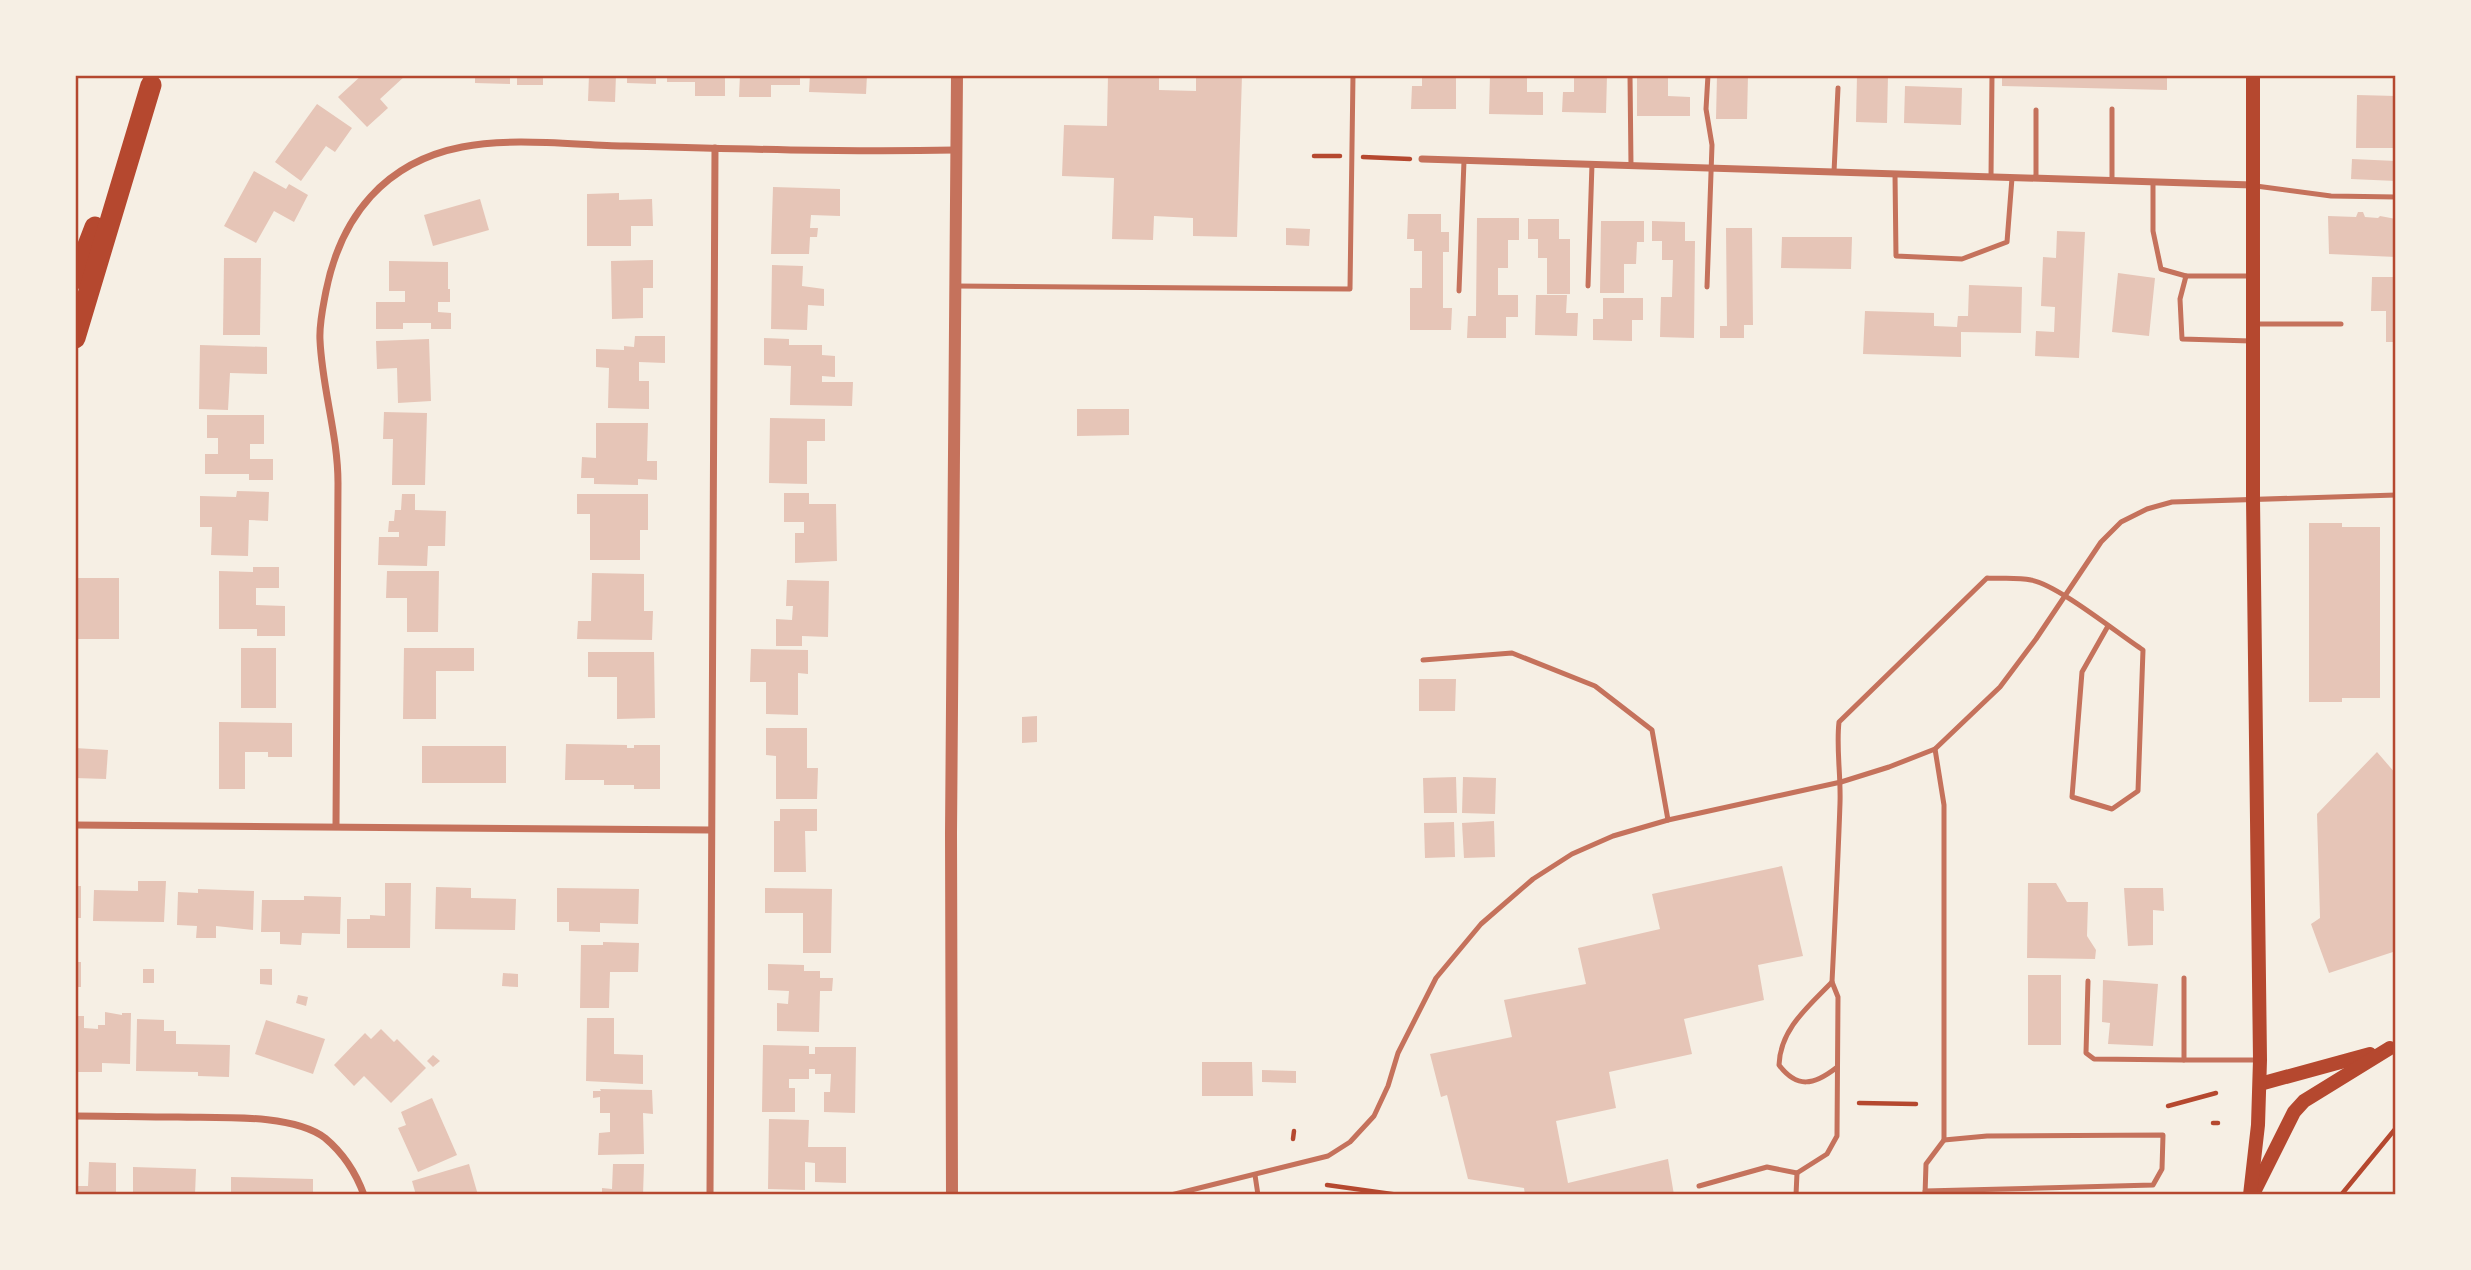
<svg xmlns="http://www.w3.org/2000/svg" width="2471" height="1270" font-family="'Zilla Slab',serif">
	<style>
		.building { fill: #e6c5b7 }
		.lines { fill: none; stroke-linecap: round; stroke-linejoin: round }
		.path { stroke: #b5482f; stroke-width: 4.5 }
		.service { stroke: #c5725c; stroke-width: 5 }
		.minor { stroke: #c5725c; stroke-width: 7 }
		.tertiary { stroke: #c5725c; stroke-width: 12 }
		.secondary { stroke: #b5482f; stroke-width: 14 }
		.motorway { stroke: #b5482f; stroke-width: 21 }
		.neatline { fill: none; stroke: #b5482f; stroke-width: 2.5 }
	</style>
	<rect width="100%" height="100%" fill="#f6efe4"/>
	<!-- building -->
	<g class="building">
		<path d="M362 75H406L380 99 388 108 367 127 338 97Z"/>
		<path d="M475 75H510V84L475 83Z"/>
		<rect x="517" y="75" width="26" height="10"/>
		<path d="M589 75H616L615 102 588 101Z"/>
		<path d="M627 75H656V84L627 83Z"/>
		<path d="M667 75H725V96H695V82H667Z"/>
		<path d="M740 75H800V85H771V97H739Z"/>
		<path d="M810 75H867L866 94 809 92Z"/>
		<path d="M1108 75H1159V90L1196 91V75H1242L1237 237 1193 236V218L1154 216 1153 240 1112 239 1114 178 1062 176 1064 125 1107 126Z"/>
		<path d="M1422 75H1456V109H1411L1412 86H1422Z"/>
		<path d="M1490 75H1527V92H1543V115L1489 114Z"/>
		<path d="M1574 75H1607L1606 113 1562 112 1563 92H1574Z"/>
		<path d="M1637 75 1668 76V96L1690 97V116H1637Z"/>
		<path d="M1717 75H1748L1747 119H1716Z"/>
		<path d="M1857 75H1888L1887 123 1856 122Z"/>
		<path d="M2002 75H2167V90L2002 86Z"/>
		<path d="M1905 86 1962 88 1961 125 1904 123Z"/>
		<path d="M2357 95 2396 96V148H2356Z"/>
		<path d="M317 104 352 128 335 152 326 146 301 181 275 162Z"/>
		<path d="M2352 159 2396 161V181L2351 179Z"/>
		<path d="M254 171 286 189 289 184 308 195 294 222 274 211 256 243 224 226Z"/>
		<path d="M773 187 840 189V216L811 215 810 228H818L817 237H810L809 254H771Z"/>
		<path d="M619 193V200L652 199 653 226H631V246H587V194Z"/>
		<path d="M480 199 489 230 433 246 424 215Z"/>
		<path d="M2358 212H2363L2365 217 2378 218 2380 216 2396 219V257L2329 254 2328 216 2356 217Z"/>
		<path d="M1408 214H1441V232H1449V252H1443V308H1452L1451 330H1410V288H1422V251H1414V239H1407Z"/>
		<path d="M1477 218H1519V240H1508V268H1498V295H1518V317H1506V338H1467L1468 316H1476Z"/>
		<path d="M1528 219H1559V239H1570V294H1547V258H1538V239H1528Z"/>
		<path d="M1601 221H1644V242H1637L1636 264H1624V293H1600Z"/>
		<path d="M1652 221 1685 222V241H1695L1694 338 1660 337 1661 297H1672L1673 260H1662V241H1652Z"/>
		<path d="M1286 228 1310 229 1309 246 1286 245Z"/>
		<path d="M1726 228H1752L1753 325H1744V338H1720V326H1727Z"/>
		<path d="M2057 231 2085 232 2079 358 2035 356 2036 331 2054 332 2055 307 2041 306 2043 257 2056 258Z"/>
		<path d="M1782 237H1852L1851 269 1781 268Z"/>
		<path d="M224 258H261L260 335H223Z"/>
		<path d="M653 260V288H643V318L612 319 611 261Z"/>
		<path d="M389 261 448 262V289H450V302H438V312L451 313V329H431V323H403V329H376V302H405V291H389Z"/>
		<path d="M772 265 803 266 802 286 824 289V306L808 305 807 330 771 329Z"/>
		<path d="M2118 273 2155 278 2149 336 2112 332Z"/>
		<path d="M2372 277H2396V342H2386V311H2371Z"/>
		<path d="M1969 285 2022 287 2021 333 1961 332V357L1863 354 1865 311 1934 313V326L1957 327 1958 316H1968Z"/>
		<path d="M1536 295H1567L1566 313H1578L1577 336 1535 335Z"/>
		<path d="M1603 298H1643V320H1632V341L1593 340V319H1603Z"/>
		<path d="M635 336H665V363L639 362V381H649V409L608 408 609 368 596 367V349L624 350V346L634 347Z"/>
		<path d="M764 338 789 339V345H822V355L835 356V377L822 376V382H853L852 406 790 405 791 366 764 365Z"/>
		<path d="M429 339 431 401 398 403 397 368 377 369 376 341Z"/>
		<path d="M200 345 267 347V374L230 373 228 410 199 409Z"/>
		<path d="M1077 409H1129V435L1077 436Z"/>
		<path d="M384 412 427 413 425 485H392L393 439H383Z"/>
		<path d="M207 415H264V444H250V459H273V480H249V474H205V454H218V438H207Z"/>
		<path d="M770 418 825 419V441H807V484L769 483Z"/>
		<path d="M596 423H648L647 461H657V480L638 479V485L594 484V478H581L582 457 596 458Z"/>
		<path d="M237 491 269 492 268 521 249 520 248 556 211 555 212 527H200V496L236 497Z"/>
		<path d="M784 493H809V504H836L837 561 795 563V533H804V522H784Z"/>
		<path d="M402 494H415V510L446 511 445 546H428L427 566 378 565 379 537H399V532H388L389 521H394L395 510H401Z"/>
		<path d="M577 494H648V530H640V560H590V514H577Z"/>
		<path d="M2309 523H2342V527H2380V698H2342V702H2309Z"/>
		<path d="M253 567H279V588H256V605L285 606V636H257V629H219V571L253 572Z"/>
		<path d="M387 571H439L438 632H407V598H386Z"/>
		<path d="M592 573 644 574V611H653L652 640 577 639 578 621H591Z"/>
		<path d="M75 578H119V639H78V605H75Z"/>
		<path d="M787 580 829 581 828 637 802 636V646H776V619L792 620 793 606H786Z"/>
		<rect x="241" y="648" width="35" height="60"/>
		<path d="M404 648H474V671H436V719H403Z"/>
		<path d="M751 649 808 650V674L798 673V715L766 714V682H750Z"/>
		<path d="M588 652H654L655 718 617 719V677H588Z"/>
		<path d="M1419 679H1456L1455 711H1419Z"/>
		<path d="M1037 716V742L1022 743V717Z"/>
		<path d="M219 722 292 723V757H268V752H245V789H219Z"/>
		<path d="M766 728H807V768H818L817 799H776V756L766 755Z"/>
		<path d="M566 744 627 745V748H634V745H660V789H634V785H604V780H565Z"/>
		<rect x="422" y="746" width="84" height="37"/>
		<path d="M75 748 108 750 106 779 75 778Z"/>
		<path d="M2377 752 2396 774V951L2329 973 2311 924 2320 918 2317 814Z"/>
		<path d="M1456 777 1457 813H1424L1423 778Z"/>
		<path d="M1463 777 1496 778 1495 814 1462 813Z"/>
		<path d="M780 809H817V831H805L806 872H774V821H780Z"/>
		<path d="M1494 821 1495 857 1464 858 1462 823Z"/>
		<path d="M1454 822 1455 857 1425 858 1424 823Z"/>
		<path d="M1782 866 1803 956 1758 965 1764 1000 1684 1019 1692 1054 1609 1072 1616 1108 1556 1121 1568 1183 1668 1159 1674 1195H1525L1524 1188 1468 1179 1447 1095 1441 1097 1430 1054 1512 1037 1504 1000 1586 984 1578 948 1660 929 1652 894Z"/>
		<path d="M138 881H166L164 922 93 921 94 890 138 891Z"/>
		<path d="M385 883H411L410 948H347V919H370V915L385 916Z"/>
		<path d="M2028 883H2056L2067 902H2088L2087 936 2096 950 2095 959 2027 958Z"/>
		<rect x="75" y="886" width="6" height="32"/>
		<path d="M436 887 471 888V898L516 899 515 930 435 929Z"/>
		<path d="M557 888 639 889 638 924 600 923V932L569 931V922H557Z"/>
		<path d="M765 888 832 889 831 953H803V913H765Z"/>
		<path d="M2124 888H2163L2164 911 2153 910V945L2128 946Z"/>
		<path d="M198 889 254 891 253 930 216 926V938H196L197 926 177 925 178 892 198 893Z"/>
		<path d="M304 896 341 897 340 934 302 933 301 945 280 944V932H261L262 900H304Z"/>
		<path d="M603 942 639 943 638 972H610L609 1008H580L581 945H603Z"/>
		<rect x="75" y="962" width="6" height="25"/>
		<path d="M768 964 804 965V971H820V978H833L832 991H820L819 1032 777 1031V1003L788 1004 789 991 768 990Z"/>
		<rect x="143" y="969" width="11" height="14"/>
		<path d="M260 969H272V985L260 984Z"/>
		<path d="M503 973 518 974V987L502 986Z"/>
		<rect x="2028" y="975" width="33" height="70"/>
		<path d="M2103 980 2158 984 2153 1046 2108 1044 2110 1023 2102 1022Z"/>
		<path d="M298 995 308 997 306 1006 296 1003Z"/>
		<path d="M105 1012 122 1015V1013H131L130 1064 102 1063V1072H78V1061H75V1016H84V1028L98 1029V1025H105Z"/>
		<path d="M587 1018H614V1054L643 1055V1084L586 1081Z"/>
		<path d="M137 1019 164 1020V1031H176V1044L230 1045 229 1077 198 1076V1072L136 1071Z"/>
		<path d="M266 1020 325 1039 313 1074 255 1054Z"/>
		<path d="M381 1029 394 1042 397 1039 426 1068 391 1103 364 1076 354 1086 334 1065 365 1033 371 1039Z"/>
		<path d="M763 1045 809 1046V1054H815V1047H856L855 1113 824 1112V1092H830L831 1074H815V1069H809V1079H789V1088H795V1112H762Z"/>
		<path d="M433 1055 440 1061 433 1067 427 1061Z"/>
		<path d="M1202 1062H1252L1253 1096H1202Z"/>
		<path d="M1262 1070 1296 1071V1083L1262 1082Z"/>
		<path d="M600 1089 652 1090 653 1114 643 1113 644 1154 598 1155 599 1133 610 1132V1113H600V1097L593 1098V1091H601Z"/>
		<path d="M432 1098 457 1155 418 1172 398 1128 406 1125 401 1112Z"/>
		<path d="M769 1119 809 1120 808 1147H846V1183L815 1182V1163L805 1162V1190L768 1189Z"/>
		<path d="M89 1162 116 1163V1195H75V1186H88Z"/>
		<path d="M469 1164 478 1195H416L412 1181Z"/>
		<path d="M613 1164H644L643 1195H602V1188L612 1189Z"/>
		<path d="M133 1167 196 1169 195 1195H133Z"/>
		<path d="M231 1177 313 1179V1195H231Z"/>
	</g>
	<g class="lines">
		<!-- path -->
		<g class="path">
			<path d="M1314 156H1340"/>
			<path d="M1363 157 1410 159"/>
			<path d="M1859 1103 1916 1104"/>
			<path d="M2168 1106 2216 1093"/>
			<path d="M2213 1123H2218"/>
			<path d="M1293 1139 1294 1131"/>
			<path d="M1327 1185 1399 1195"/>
			<path d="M2341 1195 2396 1128"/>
		</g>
		<!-- service -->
		<g class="service">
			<path d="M1630 75 1631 166"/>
			<path d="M2112 109V181"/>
			<path d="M1834 172 1838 88"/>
			<path d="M1895 174 1896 256 1962 259 2007 242 2012 178"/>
			<path d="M1991 177 1992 75"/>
			<path d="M2036 178V110"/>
			<path d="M2153 182V231L2161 269 2186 276H2251"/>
			<path d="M2256 186 2331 196 2396 197"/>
			<path d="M2186 276 2180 299 2182 339 2251 341"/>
			<path d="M955 286 1350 289 1353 75"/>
			<path d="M1588 286 1592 164"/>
			<path d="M1707 287 1712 145 1706 109 1708 75"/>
			<path d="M1459 291 1464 161"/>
			<path d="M2253 324H2341"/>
			<path d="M1423 660 1512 653 1595 686 1652 730 1668 820"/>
			<path d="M2184 978V1060H2260"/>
			<path d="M2088 981 2086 1053 2094 1059 2184 1060"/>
			<path d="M1836 1068C1814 1085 1797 1089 1779 1065 1780 1029 1809 1006 1832 982 1835 922 1838 862 1840 803 1841 775 1836 748 1839 722L1987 578C2001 579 2017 577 2031 580 2058 585 2117 633 2143 650L2138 791 2112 809 2072 797 2082 672 2108 626"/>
			<path d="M1255 1175 1258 1195"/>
			<path d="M1699 1186 1767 1167 1797 1173 1827 1154 1837 1136 1838 997 1832 982"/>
			<path d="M1925 1191 2153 1185 2162 1169 2163 1135 1987 1136 1944 1140"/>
			<path d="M1171 1195 1328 1156 1350 1142 1374 1116 1388 1086 1398 1053 1436 978 1481 924 1533 879 1572 854 1613 836 1668 820 1841 782 1889 767 1935 749 2000 687 2036 639 2101 542 2121 522 2147 509 2172 502 2396 495"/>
			<path d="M1796 1195 1797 1173"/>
			<path d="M1925 1195 1926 1164 1944 1140V805L1935 749"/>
		</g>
		<!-- minor -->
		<g class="minor">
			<path d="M1422 159 2252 185"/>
			<path d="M75 825 711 830"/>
			<path d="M336 826C337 712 337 597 338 483 338 435 322 388 320 340 319 324 323 307 326 291 341 216 385 162 462 147 511 137 574 145 624 146 735 149 845 152 955 150"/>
			<path d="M75 1116C109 1116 143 1117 178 1117 217 1118 292 1113 325 1138 343 1153 356 1173 364 1195"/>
			<path d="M710 1195 715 148"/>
		</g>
		<!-- tertiary -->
		<path class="tertiary" d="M952 1195 951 834 957 75"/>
		<!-- secondary -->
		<g class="secondary">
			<path d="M2260 1084 2370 1054"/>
			<path d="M2254 1192 2294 1112 2304 1101 2390 1048"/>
			<path d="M2250 1195 2258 1125 2260 1060 2253 499V75"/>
		</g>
		<!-- motorway -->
		<g class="motorway">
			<path d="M75 279 95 227"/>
			<path d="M75 338 151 85"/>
		</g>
	</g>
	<!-- border -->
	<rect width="2471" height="1270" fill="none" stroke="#f6efe4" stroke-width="154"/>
	<rect x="77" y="77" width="2317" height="1116" class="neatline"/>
</svg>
